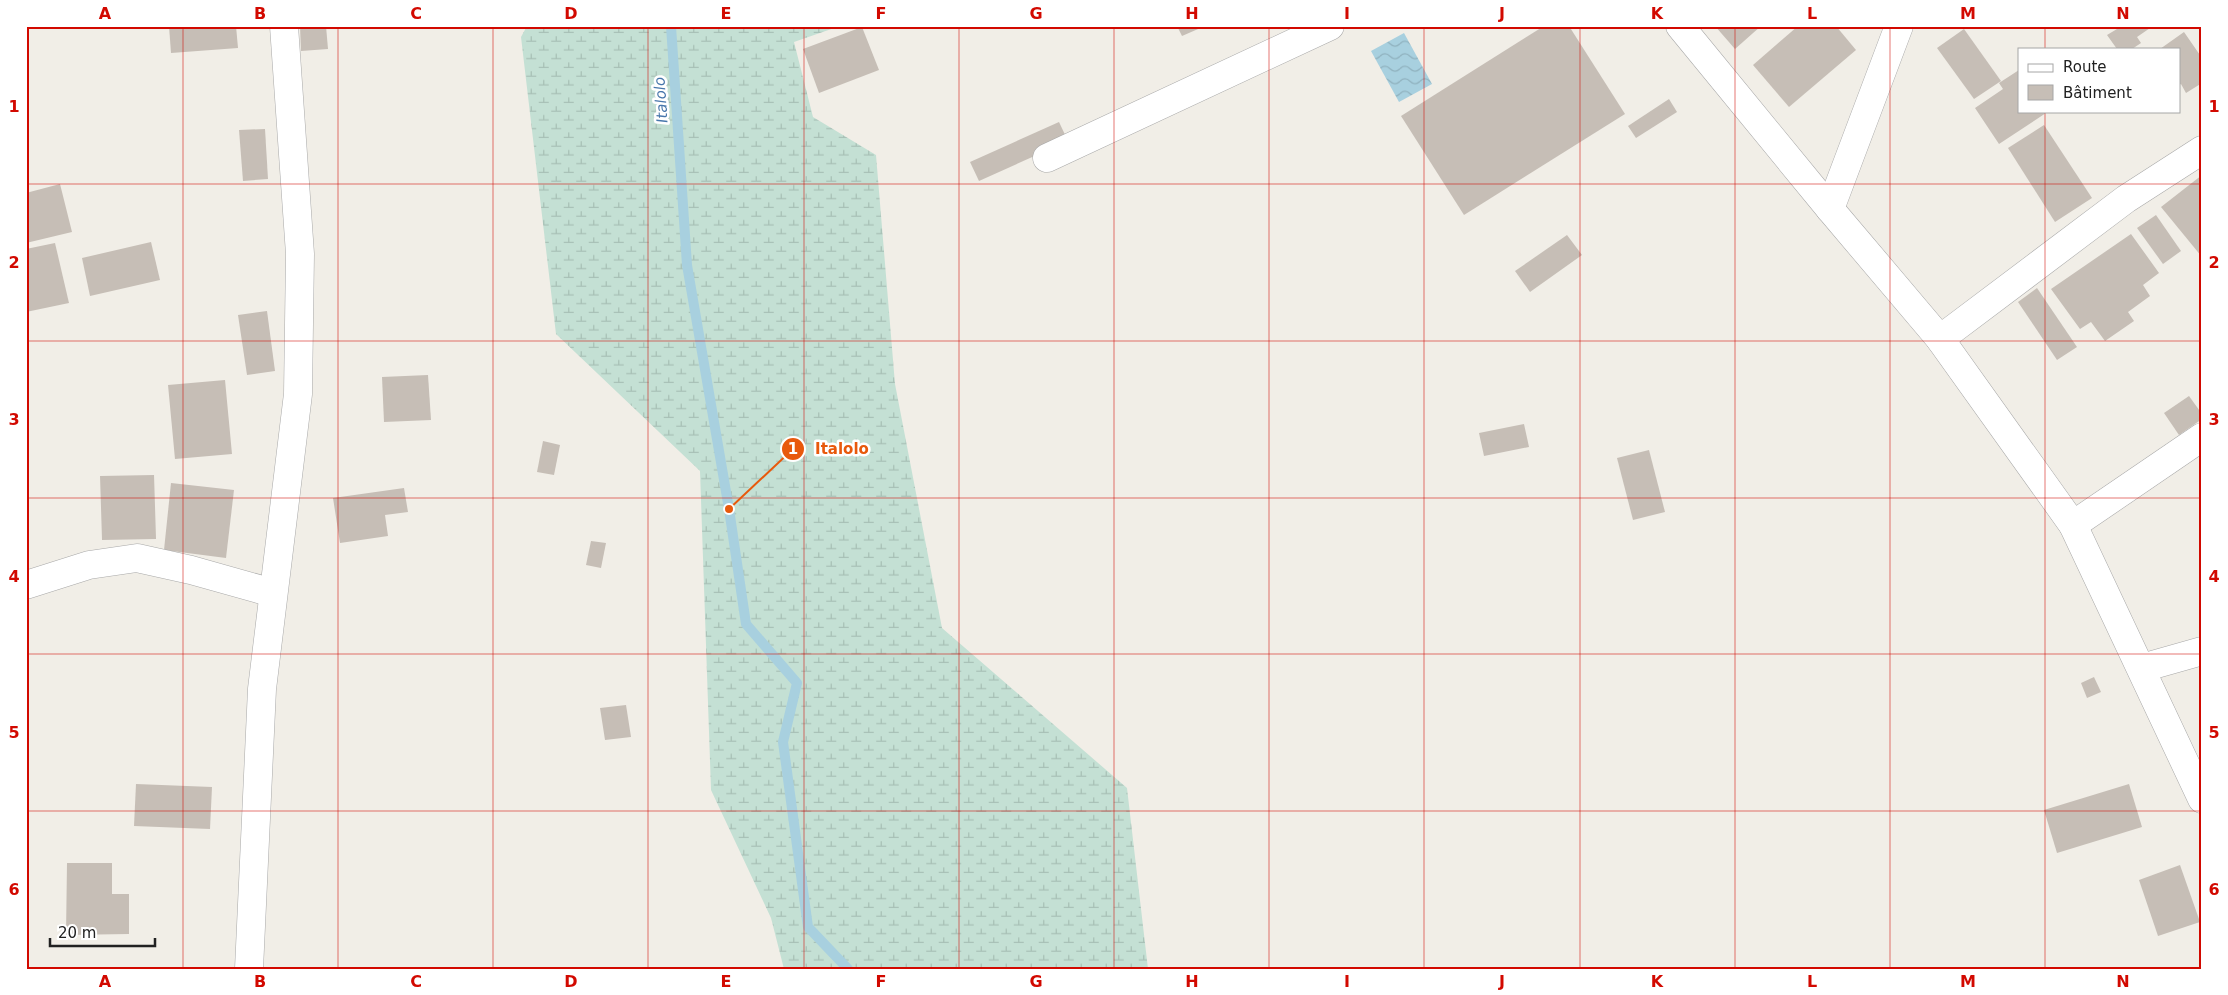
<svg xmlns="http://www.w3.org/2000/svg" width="2228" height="995" font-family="'DejaVu Sans',sans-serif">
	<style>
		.wetland { fill: url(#wetland-marsh) }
		.water { fill: url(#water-waves) }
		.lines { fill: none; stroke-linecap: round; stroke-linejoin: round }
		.stream { stroke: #a8d0df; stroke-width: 10 }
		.building { fill: #c6beb6 }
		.minor-casing { stroke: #a8a8a8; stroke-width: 29 }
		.tertiary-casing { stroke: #a8a8a8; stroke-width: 29 }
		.minor { stroke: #fff; stroke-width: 28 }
		.tertiary { stroke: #fff; stroke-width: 28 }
		.grid { fill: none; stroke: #d20900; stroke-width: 1; stroke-opacity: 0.55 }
		.labels { text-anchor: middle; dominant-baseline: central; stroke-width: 5; stroke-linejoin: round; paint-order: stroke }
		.water-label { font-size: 15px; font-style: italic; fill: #4776ab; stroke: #fff }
		.leader { fill: none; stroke: #e8590c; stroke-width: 2 }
		.callout-dot { fill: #e8590c; stroke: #fff; stroke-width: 2 }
		.mark-label { font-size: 15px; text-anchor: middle; font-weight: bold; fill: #fff }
		.callout-label { font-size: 15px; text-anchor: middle; font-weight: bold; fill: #e8590c; stroke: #fff; stroke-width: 5; stroke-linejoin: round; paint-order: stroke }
		.neatline { fill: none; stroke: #d20900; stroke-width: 2 }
		.grid-label { font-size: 16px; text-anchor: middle; font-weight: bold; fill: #d20900 }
	</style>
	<defs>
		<pattern id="wetland-marsh" width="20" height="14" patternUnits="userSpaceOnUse" patternTransform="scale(1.25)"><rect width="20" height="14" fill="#c4e0d4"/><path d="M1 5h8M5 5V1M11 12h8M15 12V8" fill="none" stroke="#a8c0b6"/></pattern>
		<pattern id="water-waves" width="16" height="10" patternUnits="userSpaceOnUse" patternTransform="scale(1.25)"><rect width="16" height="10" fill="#a8d0df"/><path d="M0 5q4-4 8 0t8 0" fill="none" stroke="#90b2bf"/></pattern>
	</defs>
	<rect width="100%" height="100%" fill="#f1eee7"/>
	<!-- wetland -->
	<path class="wetland" d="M527 26H840L794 42 813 117 876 155 895 384 942 628 1127 788 1148 969H784L771 918 711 790 700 471 556 334 521 37Z"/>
	<!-- water -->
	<path class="water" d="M1404 33 1432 84 1399 102 1371 51Z"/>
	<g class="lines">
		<!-- stream -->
		<path class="stream" d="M671 26 687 265 729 509 746 624 797 683 783 742 808 927 848 969"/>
	</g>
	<!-- building -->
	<g class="building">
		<path d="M169 26H236L238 48 171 53Z"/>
		<path d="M300 26H326L328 49 301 51Z"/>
		<path d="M1177 26H1205L1182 36Z"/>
		<path d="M1544 26H1569L1625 114 1464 215 1401 116Z"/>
		<path d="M1715 26H1761L1735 49Z"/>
		<path d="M1798 26H1836L1856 50 1789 107 1753 65Z"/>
		<path d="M2115 26H2153L2137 37 2141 43 2132 49H2117L2107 35 2117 29Z"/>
		<path d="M862 27 879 70 819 93 803 49Z"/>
		<path d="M1964 29 2001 81 1974 99 1937 48Z"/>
		<path d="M2184 32 2202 58V83L2186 93 2181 84 2179 85V49H2160Z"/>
		<path d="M2019 70V111H2049L1999 144 1975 108 2003 89 1999 83Z"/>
		<path d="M1669 99 1677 112 1636 138 1628 126Z"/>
		<path d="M1059 122 1068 141 979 181 970 162Z"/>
		<path d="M2044 125 2092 198 2055 222 2008 148Z"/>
		<path d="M265 129 268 179 243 181 239 130Z"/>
		<path d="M2202 175V257L2161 207Z"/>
		<path d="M60 184 72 232 26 243V193Z"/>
		<path d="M2156 215 2181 251 2163 264 2137 228Z"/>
		<path d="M2131 234 2159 273 2143 285 2150 296 2128 312 2134 321 2105 341 2091 322 2080 329 2051 289Z"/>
		<path d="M1567 235 1582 255 1530 292 1515 271Z"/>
		<path d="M151 242 160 280 90 296 82 258Z"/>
		<path d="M55 243 69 303 26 312V249Z"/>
		<path d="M2037 288 2077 347 2057 360 2018 302Z"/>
		<path d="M267 311 275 371 247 375 238 315Z"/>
		<path d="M428 375 431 420 384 422 382 377Z"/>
		<path d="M225 380 232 454 175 459 168 385Z"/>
		<path d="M2189 396 2202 414V419L2179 435 2164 413Z"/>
		<path d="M1524 424 1529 447 1484 456 1479 433Z"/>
		<path d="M543 441 560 445 554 475 537 472Z"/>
		<path d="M1649 450 1665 512 1633 520 1617 458Z"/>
		<path d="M154 475 156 539 102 540 100 476Z"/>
		<path d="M171 483 234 490 226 558 164 550Z"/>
		<path d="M404 488 408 512 385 515 388 536 340 543 333 498Z"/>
		<path d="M591 541 606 543 601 568 586 565Z"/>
		<path d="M2094 677 2101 692 2087 698 2081 683Z"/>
		<path d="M626 705 631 737 605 740 600 708Z"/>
		<path d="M136 784 212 787 210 829 134 826Z"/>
		<path d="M2129 784 2142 827 2057 853 2044 810Z"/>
		<path d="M67 863H112V894H129V934L66 935Z"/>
		<path d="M2180 865 2200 922 2158 936 2139 880Z"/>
	</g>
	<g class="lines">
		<!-- minor casing -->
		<g class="minor-casing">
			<g id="minor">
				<path d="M1047 158 1330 26"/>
				<path d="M1830 209 1899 26"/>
				<path d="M1940 339 2126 199 2202 150"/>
				<path d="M2073 525 2202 437"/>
				<path d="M26 585 89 565 137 558 191 570 273 593"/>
				<path d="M2142 668 2202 651"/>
				<path d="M249 969 262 689 298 394 300 254 284 26"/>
			</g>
		</g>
		<!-- tertiary casing -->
		<g class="tertiary-casing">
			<path id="tertiary" d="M1680 26 1830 209 1940 339 2073 525 2202 799"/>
		</g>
		<!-- minor -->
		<use href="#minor" class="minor"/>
		<!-- tertiary -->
		<use href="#tertiary" class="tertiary"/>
	</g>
	<!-- grid -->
	<path class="grid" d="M183 26V969M338 26V969M493 26V969M648 26V969M804 26V969M959 26V969M1114 26V969M1269 26V969M1424 26V969M1580 26V969M1735 26V969M1890 26V969M2045 26V49M2045 111V969M26 184H2202M26 341H2202M26 498H2202M26 654H2202M26 811H2202"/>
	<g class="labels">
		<!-- water labels -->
		<g class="water-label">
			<text transform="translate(661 100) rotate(-94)">Italolo</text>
		</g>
	</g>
	<!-- callouts -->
	<path class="leader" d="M729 509L793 449"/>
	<g class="callout-dot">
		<circle cx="729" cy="509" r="5"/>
		<circle cx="793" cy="449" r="12"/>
	</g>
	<g class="mark-label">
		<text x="793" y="454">1</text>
	</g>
	<g class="callout-label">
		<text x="842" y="454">Italolo</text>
	</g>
	<!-- border -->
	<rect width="2228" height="995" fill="none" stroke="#ffffff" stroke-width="55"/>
	<!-- legend -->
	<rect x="2018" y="48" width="162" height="65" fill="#ffffff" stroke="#a6a6a6"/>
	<rect x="2028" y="64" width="25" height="8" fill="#ffffff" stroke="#a6a6a6"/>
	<text x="2063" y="72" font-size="15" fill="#212121">Route</text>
	<rect x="2028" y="85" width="25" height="15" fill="#c6beb6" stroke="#a6a6a6"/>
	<text x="2063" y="98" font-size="15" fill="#212121">Bâtiment</text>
	<!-- scale -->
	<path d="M50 938v8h105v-8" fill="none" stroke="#212121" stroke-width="2.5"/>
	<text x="58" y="938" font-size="15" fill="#212121" stroke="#ffffff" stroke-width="4" paint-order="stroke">20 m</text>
	<rect x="28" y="28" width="2172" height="940" class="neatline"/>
	<g class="grid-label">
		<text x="105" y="19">A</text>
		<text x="260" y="19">B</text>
		<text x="416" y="19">C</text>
		<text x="571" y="19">D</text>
		<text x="726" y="19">E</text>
		<text x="881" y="19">F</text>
		<text x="1036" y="19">G</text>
		<text x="1192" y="19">H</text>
		<text x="1347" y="19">I</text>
		<text x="1502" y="19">J</text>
		<text x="1657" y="19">K</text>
		<text x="1812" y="19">L</text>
		<text x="1968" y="19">M</text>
		<text x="2123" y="19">N</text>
		<text x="14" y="112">1</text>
		<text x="2214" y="112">1</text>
		<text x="14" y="268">2</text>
		<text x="2214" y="268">2</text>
		<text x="14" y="425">3</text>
		<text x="2214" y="425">3</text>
		<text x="14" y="582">4</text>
		<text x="2214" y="582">4</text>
		<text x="14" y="738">5</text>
		<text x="2214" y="738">5</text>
		<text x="14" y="895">6</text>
		<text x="2214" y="895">6</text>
		<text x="105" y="987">A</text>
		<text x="260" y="987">B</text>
		<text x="416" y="987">C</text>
		<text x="571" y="987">D</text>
		<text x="726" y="987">E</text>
		<text x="881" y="987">F</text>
		<text x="1036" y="987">G</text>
		<text x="1192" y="987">H</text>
		<text x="1347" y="987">I</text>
		<text x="1502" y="987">J</text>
		<text x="1657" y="987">K</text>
		<text x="1812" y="987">L</text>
		<text x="1968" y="987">M</text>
		<text x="2123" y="987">N</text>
	</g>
</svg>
